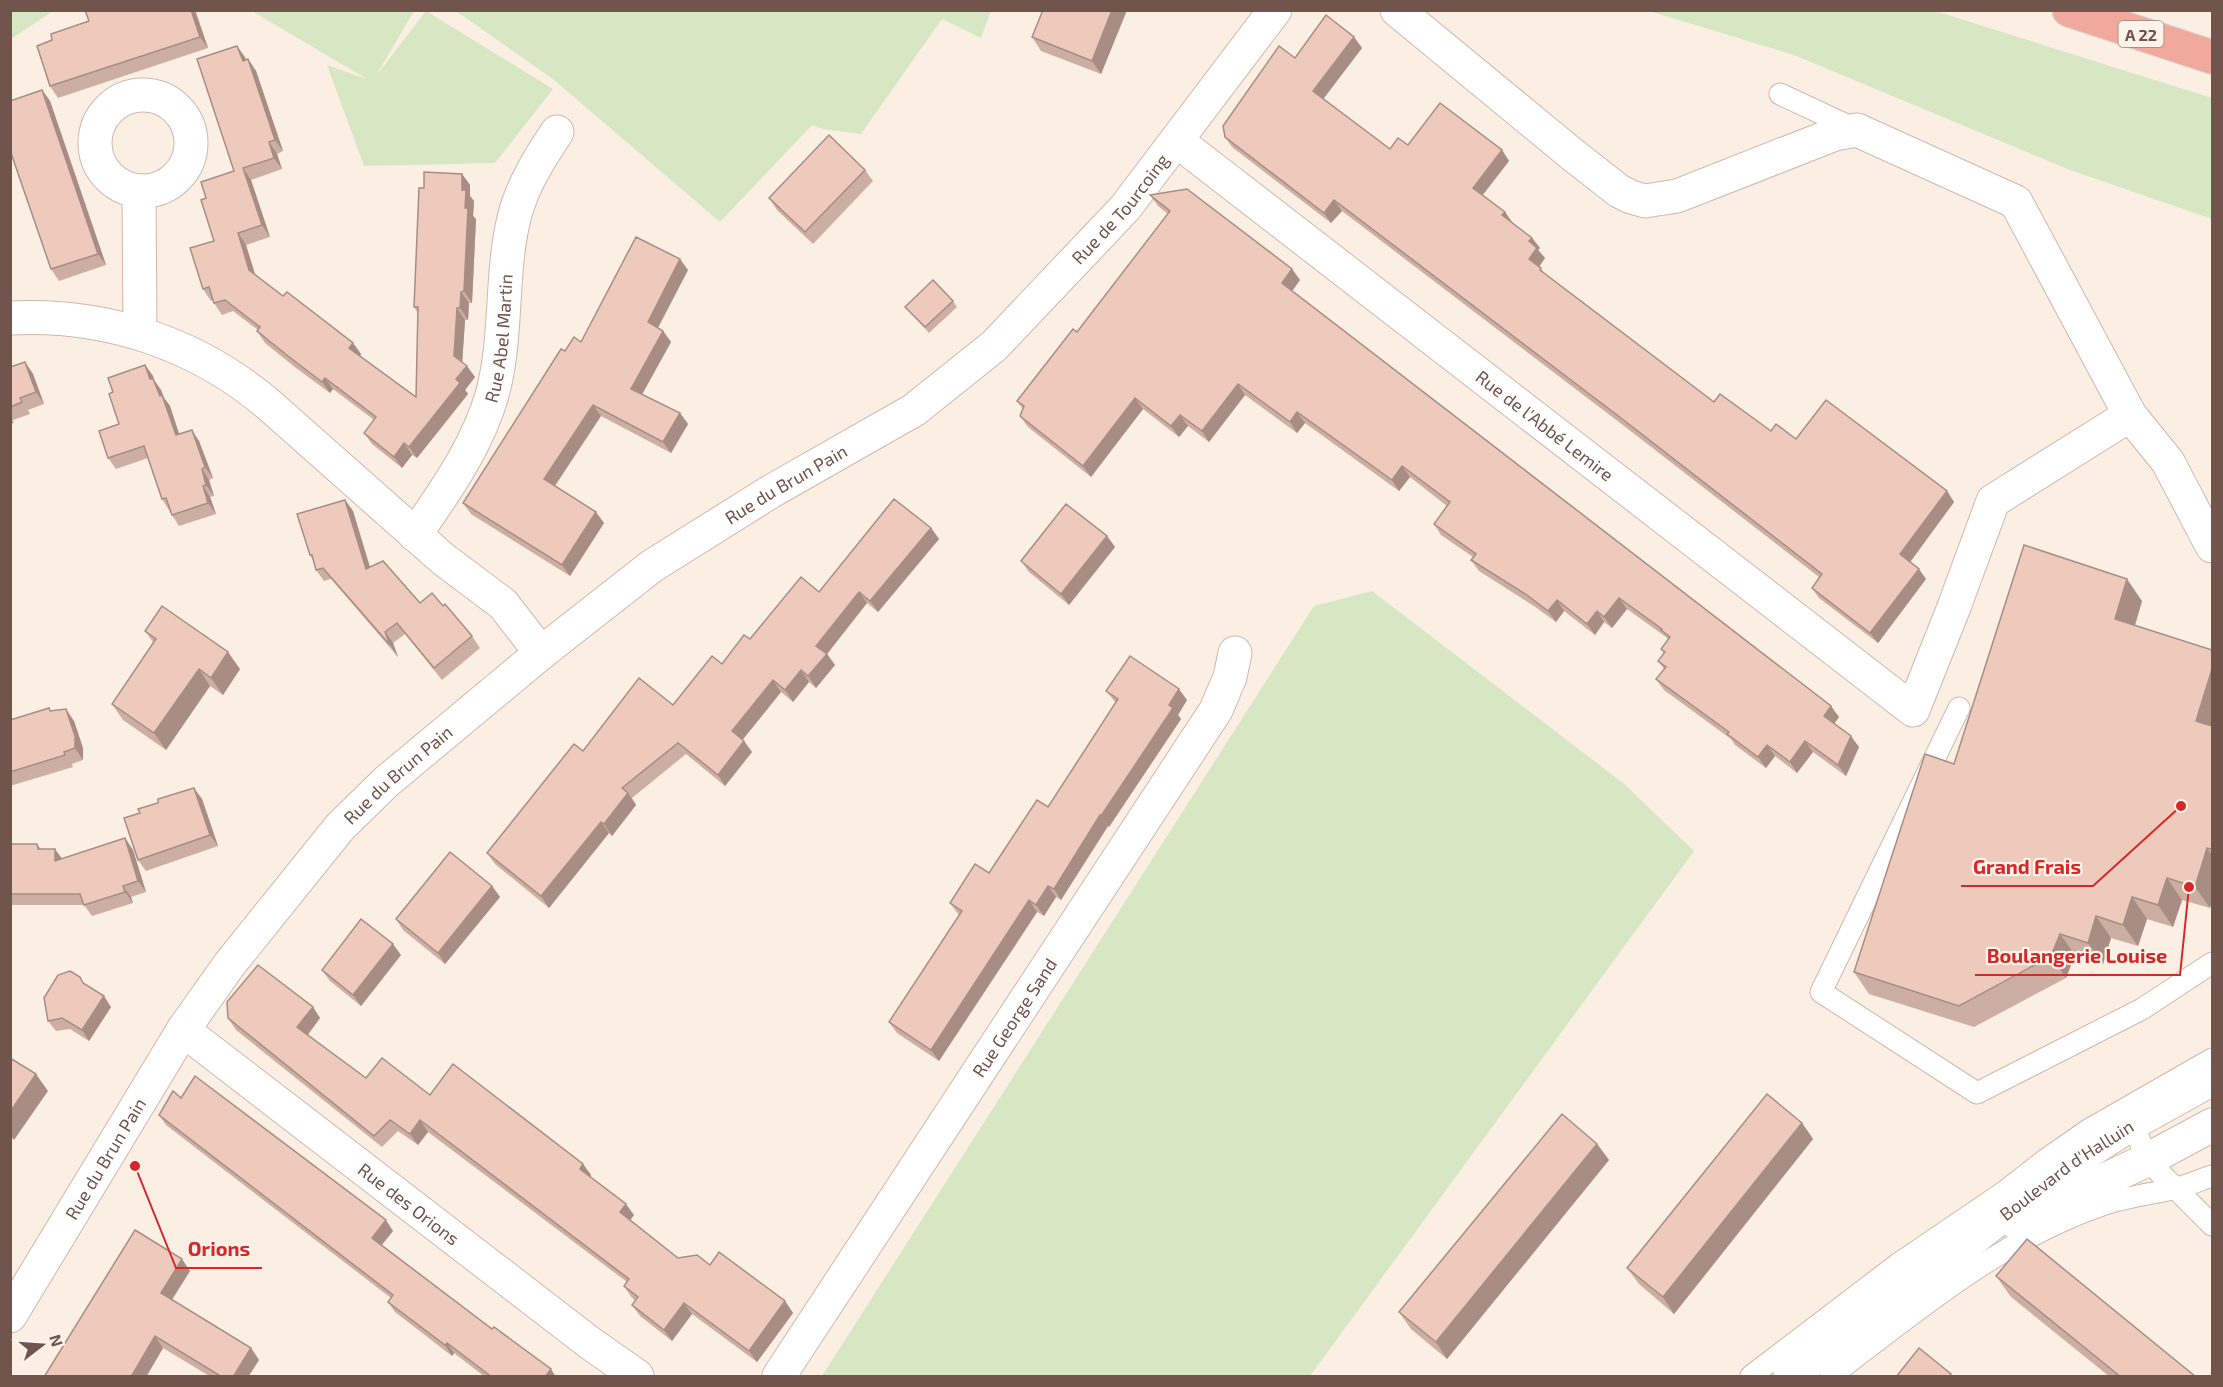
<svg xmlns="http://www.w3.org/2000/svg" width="2223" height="1387" font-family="'Exo 2',sans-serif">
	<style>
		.green { fill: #d7e7c3 }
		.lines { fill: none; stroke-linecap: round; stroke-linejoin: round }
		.service-casing { stroke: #ceb8ae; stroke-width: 23 }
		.minor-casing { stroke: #ceb8ae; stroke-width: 35 }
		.tertiary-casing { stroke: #ceb8ae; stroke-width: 35 }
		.secondary-casing { stroke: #d0b7ac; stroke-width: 35 }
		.motorway-casing { stroke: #d7cfcd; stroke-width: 35 }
		.service { stroke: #fff; stroke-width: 21 }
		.minor { stroke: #fff; stroke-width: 33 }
		.tertiary { stroke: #fff; stroke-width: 33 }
		.secondary { stroke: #fff; stroke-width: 33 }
		.motorway { stroke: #f1a99e; stroke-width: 33 }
		.wall { fill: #cdaea3 }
		.shaded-wall { fill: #a78d84 }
		.building { fill: #eecabd; stroke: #a78d84; stroke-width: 1.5 }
		.labels { text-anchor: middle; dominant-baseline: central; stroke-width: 4.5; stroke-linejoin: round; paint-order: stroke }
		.shield { fill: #fef3ea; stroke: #9b847b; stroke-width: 1.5 }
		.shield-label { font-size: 16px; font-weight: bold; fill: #71544b }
		.street-label { font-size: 18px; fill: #71544b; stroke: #fef3ea }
		.leader { fill: none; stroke: #d62828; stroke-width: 2 }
		.callout-dot { fill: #d62828; stroke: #fef3ea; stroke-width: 2 }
		.callout-label { font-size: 20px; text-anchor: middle; font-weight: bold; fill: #d62828; stroke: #fef3ea; stroke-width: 4.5; stroke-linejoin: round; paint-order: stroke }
	</style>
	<rect width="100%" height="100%" fill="#fbefe4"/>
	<!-- green -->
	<g class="green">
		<path d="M11 10H53V11L11 39Z"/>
		<path d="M252 11H414L376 76 426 11 553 89 495 163 364 166 327 65 367 79Z"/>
		<path d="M456 11H991L981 38 942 19 861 134 823 129 812 125 720 222 554 80Z"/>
		<path d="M1649 11H1935L2212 98V219L2070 170 1794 55Z"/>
		<path d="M1372 591 1623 783 1694 851 1310 1376H822L1314 606Z"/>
	</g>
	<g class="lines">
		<!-- service casing -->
		<g class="service-casing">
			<g id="service">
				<path d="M1780 94 1857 130"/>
				<path d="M1959 708 1821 992 1977 1093 2142 1009 2212 963"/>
				<path d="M2133 1123 2147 1160 2212 1225"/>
				<path d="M1751 1376 1898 1264 2004 1192 2045 1160 2088 1130 2212 1059"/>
				<path d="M1831 1376C1915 1312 2000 1240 2102 1205 2125 1197 2150 1194 2173 1189 2187 1186 2200 1180 2212 1176"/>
			</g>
		</g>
		<!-- minor casing -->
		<g class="minor-casing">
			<g id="minor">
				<path d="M1397 10 1573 155 1619 191 1631 197 1645 201 1677 196 1835 134 1857 130 2016 202 2130 415 2168 462 2212 546"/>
				<circle cx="143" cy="143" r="48"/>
				<path id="s1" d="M1177 141 1913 710 1954 607 1993 501 2130 415"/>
				<path d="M139 191 140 333"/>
				<path d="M10 318C105 313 196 343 268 404L443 559 503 604 541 653"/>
				<path id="s2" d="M415 535C445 491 477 447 492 395 508 337 500 276 514 218 522 186 539 159 557 132"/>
				<path id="s3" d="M779 1376 1216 710 1230 677 1235 653"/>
			</g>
		</g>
		<!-- tertiary casing -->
		<g class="tertiary-casing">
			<g id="tertiary">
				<path id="s4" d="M183 1030 590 1343 637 1376"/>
			</g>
		</g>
		<!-- secondary casing -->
		<g class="secondary-casing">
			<g id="secondary">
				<path d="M2015 1222 2147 1160 2212 1125"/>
				<path id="s5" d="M10 1316 183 1030 229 965 340 827 386 782 541 653 652 566 770 492 914 410 994 346 1125 208 1275 10"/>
				<path id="s6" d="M1790 1376 1929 1273 2070 1163 2133 1123 2212 1079"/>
			</g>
		</g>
		<!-- motorway casing -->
		<g class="motorway-casing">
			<path id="motorway" d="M2069 10 2212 57"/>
		</g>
		<!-- service -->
		<use href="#service" class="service"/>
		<!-- minor -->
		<use href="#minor" class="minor"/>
		<!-- tertiary -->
		<use href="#tertiary" class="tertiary"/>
		<!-- secondary -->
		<use href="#secondary" class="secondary"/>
		<!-- motorway -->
		<use href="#motorway" class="motorway"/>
	</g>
	<!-- wall -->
	<g class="wall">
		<path d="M195 10 208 48 58 98 50 86Z"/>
		<path d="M1127 10 1101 74 1041 51 1032 37Z"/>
		<path d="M1354 37 1362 48 1323 99 1390 149 1408 145 1502 150 1509 161 1483 195 1505 212 1512 223 1532 238 1540 248 1538 250 1545 258 1539 266 1545 274 1714 402 1771 431 1947 491 1954 502 1910 562 1926 579 1878 643 1819 598 1812 588 1819 577 1628 429 1342 211 1331 223 1232 147 1225 137 1295 58Z"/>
		<path d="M237 46 246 60 248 59 256 71 283 151 277 154 282 169 251 180 270 237 246 245 255 274 283 296 353 343 361 354 360 356 416 397 418 313 414 307 424 188 462 174 470 185V196L474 201 473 216 476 219 472 303H469L468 320H465L462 362 475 377 465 390 468 394 417 458 412 455 402 468 372 444 364 433 374 420 333 389 330 393 296 368 265 343 257 331 258 330 233 311 222 315 214 303 213 300 211 301 203 289 214 241 206 198 234 171Z"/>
		<path d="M42 90 50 101 106 265 59 281 51 269Z"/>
		<path d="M865 170 873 181 813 244 777 210 769 198Z"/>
		<path d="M1150 195 1292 269 1300 280 1292 291 1839 717 1834 723 1859 747 1846 776 1813 752 1797 773 1775 756 1766 768 1735 745 1731 739 1664 690 1656 679 1664 669 1658 661 1664 654 1661 649 1668 640 1666 637 1627 609 1612 628 1604 622 1595 635 1564 611 1556 622 1534 606 1479 571 1471 560 1473 557 1441 535 1434 524 1447 506 1410 477 1399 491 1305 423 1297 433 1245 395 1209 442 1188 426 1179 437 1143 409 1091 477 1028 427 1020 416 1023 409 1017 401 1077 332 1168 214 1158 206Z"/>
		<path d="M688 270 658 328 663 331 671 342 642 394 680 413 688 424 671 453 601 416 555 486 604 523 570 576 471 514 463 503 581 342Z"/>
		<path d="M953 301 957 307 929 333 910 312 905 307Z"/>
		<path d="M25 362 33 374 44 404 28 410 30 414 13 420 14 423 10 424V367Z"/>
		<path d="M145 365 153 376 154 380 161 390 164 398 170 406 179 434 199 441 213 478 209 480 214 496 210 497 216 514 179 526 162 499 148 458 116 469 108 458 119 424 113 392Z"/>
		<path d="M345 500 353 511 370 567 420 603 443 606 472 636 480 648 442 680 405 634 393 643 398 657 331 579 324 581 316 570 314 562 310 555Z"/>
		<path d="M931 528 939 539 878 612 867 603 827 654 835 665 816 688 809 682 793 702 781 692 742 740 752 752 725 786 686 754 632 798 636 805 612 836 609 833 549 908 495 864 487 853 583 751 673 705 750 639Z"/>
		<path d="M1107 536 1115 547 1069 605 1029 572 1021 561Z"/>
		<path d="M2142 601 2135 626 2212 650V900L2210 908 2182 900 2173 927 2147 919 2138 946 2111 938 2103 964 2075 955 2066 978 1974 1027 1869 994 1854 972 1954 764Z"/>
		<path d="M145 631 240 669 223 695 210 686 166 750 123 720 112 704 153 642Z"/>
		<path d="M1106 691 1187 700 1178 715 1181 719 1109 827 1108 826 1061 900 1056 897 1044 916 1037 912 939 1061 897 1033 889 1022 959 915 950 903 989 873 1048 807 1116 703Z"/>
		<path d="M50 711 74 721 83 748V760L72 764 73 767 10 786V720Z"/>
		<path d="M202 799 218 846 146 871 138 860Z"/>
		<path d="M125 838 133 850 146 892 131 897 133 903 92 916 84 905H10V844H37L41 849 62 859Z"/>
		<path d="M492 886 500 897 445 964 403 930 396 919Z"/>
		<path d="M401 955 361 1006 330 981 322 970Z"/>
		<path d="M85 984 111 1007 89 1041 70 1029 56 1031 48 1021Z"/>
		<path d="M313 1007 320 1018 308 1035 366 1078 430 1095 583 1164 591 1175 590 1177 634 1215 630 1220 678 1258 710 1265 785 1301 793 1313 757 1362 692 1314 672 1341 640 1316 632 1305 635 1300 632 1298 624 1286 627 1282 428 1132 418 1145 398 1131 382 1147 236 1030 228 1018Z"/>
		<path d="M181 1098 393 1231 382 1245 556 1377H485L454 1353 452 1356 395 1312 388 1302 391 1298 166 1125 159 1115Z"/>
		<path d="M1802 1123 1813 1139 1674 1314 1639 1284 1627 1268Z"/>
		<path d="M1597 1144 1609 1160 1447 1359 1411 1329 1399 1312Z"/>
		<path d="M190 1271 172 1300 251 1348 259 1360 248 1377H211L163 1348 146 1377H44Z"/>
		<path d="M1996 1276 2196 1377H2110L2011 1297Z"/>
	</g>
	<!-- shaded-wall -->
	<g class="shaded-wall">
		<path d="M191 10H195L208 48 200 37Z"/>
		<path d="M1112 10H1127L1101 74 1092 61Z"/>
		<path d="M1354 37 1362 48 1321 102 1313 91Z"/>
		<path d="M237 46 245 57 251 72 243 61Z"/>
		<path d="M248 59 256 71 283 151 275 140Z"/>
		<path d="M42 90 50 101 106 265 98 254Z"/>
		<path d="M269 142 277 154 282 169 274 158Z"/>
		<path d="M1502 150 1509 161 1480 198 1473 188Z"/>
		<path d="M243 168 251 180 270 237 262 225Z"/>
		<path d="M462 174 470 185V196L474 201 473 216 476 219 472 303 464 291 465 208 462 190Z"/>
		<path d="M1334 200 1342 211 1331 223 1324 213Z"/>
		<path d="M1505 212 1512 222 1509 226 1502 215Z"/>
		<path d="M238 233 246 245 257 281 249 270Z"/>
		<path d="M1532 238 1540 248 1538 250 1545 258 1537 270 1529 259V241Z"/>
		<path d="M680 259 688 270 655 333 648 322Z"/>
		<path d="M1292 269 1300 280 1290 294 1282 283Z"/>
		<path d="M461 292 469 303 468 320 460 308Z"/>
		<path d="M457 308 465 320 462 367 454 356Z"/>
		<path d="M663 331 671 342 639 400 631 389Z"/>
		<path d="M353 343 361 354 357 359 349 348Z"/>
		<path d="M25 362 33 374 44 404 36 392Z"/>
		<path d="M145 365 153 376 154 380 161 390 164 398 170 406 183 446 176 435 150 379Z"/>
		<path d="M467 366 475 377 465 390 468 394 417 458 409 447 456 379Z"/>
		<path d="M325 378 333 389 330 393 322 382Z"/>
		<path d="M1238 384 1245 395 1209 442 1202 431Z"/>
		<path d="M1135 398 1143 409 1091 477 1083 466Z"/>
		<path d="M593 405 601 416 552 490 544 479Z"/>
		<path d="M1297 412 1305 423 1297 433 1290 422Z"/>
		<path d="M680 413 688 424 671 453 663 442Z"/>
		<path d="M1180 415 1188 426 1179 437 1171 426Z"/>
		<path d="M192 430 199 441 213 478 205 467Z"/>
		<path d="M404 443 412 455 402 468 394 457Z"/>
		<path d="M1402 466 1410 477 1399 491 1392 480Z"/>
		<path d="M202 469 209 480 214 496 206 485Z"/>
		<path d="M203 486 210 497 216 514 208 503Z"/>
		<path d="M1947 491 1954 502 1908 565 1900 554Z"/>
		<path d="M345 500 353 511 374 581 366 569Z"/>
		<path d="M596 512 604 523 570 576 562 565Z"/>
		<path d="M931 528 939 539 878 612 870 601Z"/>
		<path d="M1107 536 1115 547 1069 605 1061 594Z"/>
		<path d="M1919 569 1926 579 1878 643 1870 633Z"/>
		<path d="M2127 579 2142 601 2130 641 2115 619Z"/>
		<path d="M859 592 867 603 827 654 835 665 816 688 808 676 816 646Z"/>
		<path d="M1619 598 1627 609 1612 628 1604 617Z"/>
		<path d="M1557 600 1564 611 1556 622 1548 611Z"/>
		<path d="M1597 611 1604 622 1595 635 1587 624Z"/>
		<path d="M385 632 393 643 398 657 390 645Z"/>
		<path d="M228 652 240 669 223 695 211 678Z"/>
		<path d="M199 669 210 686 166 750 154 733Z"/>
		<path d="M2212 669V738L2196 721Z"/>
		<path d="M801 670 809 682 793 702 785 690Z"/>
		<path d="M773 680 781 692 740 743 732 731Z"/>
		<path d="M1179 689 1187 700 1178 715 1181 719 1109 827 1101 816Z"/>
		<path d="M1831 706 1839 717 1832 727 1824 716Z"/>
		<path d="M66 709 74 721 83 748V760L75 748Z"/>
		<path d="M1851 736 1859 747 1846 776 1838 765Z"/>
		<path d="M744 741 752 752 725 786 718 775Z"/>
		<path d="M1805 741 1813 752 1797 773 1790 762Z"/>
		<path d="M1767 745 1775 756 1766 768 1758 757Z"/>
		<path d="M194 788 202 799 218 846 210 835Z"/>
		<path d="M628 793 636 805 612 836 604 824Z"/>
		<path d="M1100 815 1108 826 1061 900 1054 889Z"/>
		<path d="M601 822 609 833 549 908 541 896Z"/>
		<path d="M125 838 133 850 146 892 138 881Z"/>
		<path d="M2207 848 2212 855V900L2210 908 2195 887Z"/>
		<path d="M55 849 63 860 55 861Z"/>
		<path d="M2167 878 2182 900 2173 927 2158 905Z"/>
		<path d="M123 886 131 897 133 903 125 892Z"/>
		<path d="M492 886 500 897 445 964 438 953Z"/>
		<path d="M1048 886 1056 897 1044 916 1036 905Z"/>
		<path d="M2132 897 2147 919 2138 946 2123 925Z"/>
		<path d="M1029 900 1037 912 939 1061 931 1050Z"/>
		<path d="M2096 916 2111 938 2103 964 2088 943Z"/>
		<path d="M2060 934 2075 955 2066 978 2051 956Z"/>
		<path d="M393 944 401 955 361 1006 353 995Z"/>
		<path d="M104 996 111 1007 89 1041 82 1030Z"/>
		<path d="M313 1007 320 1018 305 1038 297 1027Z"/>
		<path d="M36 1074 48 1091 14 1140 10 1135V1112Z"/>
		<path d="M420 1120 428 1132 418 1145 410 1134Z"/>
		<path d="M1802 1123 1813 1139 1674 1314 1663 1297Z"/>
		<path d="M1597 1144 1609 1160 1447 1359 1436 1342Z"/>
		<path d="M583 1164 591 1175 587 1180 580 1169Z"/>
		<path d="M626 1204 634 1215 628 1223 620 1212Z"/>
		<path d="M386 1220 393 1231 379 1248 372 1238Z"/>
		<path d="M182 1259 190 1271 169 1304 161 1293Z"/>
		<path d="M785 1301 793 1313 757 1362 749 1351Z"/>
		<path d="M684 1303 692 1314 672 1341 664 1330Z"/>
		<path d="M155 1336 163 1348 146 1377H131Z"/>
		<path d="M447 1343 454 1353 452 1356 445 1345Z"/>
		<path d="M251 1348 259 1360 248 1377H233Z"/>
		<path d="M551 1369 556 1377H545Z"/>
	</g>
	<!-- building -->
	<g class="building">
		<path d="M85 10H191L200 37 50 86 37 46 52 40 51 34 89 21Z"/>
		<path d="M1043 10H1112L1092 61 1032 37Z"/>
		<path d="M1326 15 1354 37 1313 91 1390 149 1398 138 1408 145 1440 103 1502 150 1473 188 1505 212 1502 215 1532 238 1529 241 1537 248 1529 259 1541 268 1540 270 1714 402 1720 394 1771 431 1776 424 1796 439 1826 400 1947 491 1900 554 1919 569 1870 633 1812 588 1822 574 1621 418 1334 200 1324 213 1225 137 1223 126 1279 46 1295 58Z"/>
		<path d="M237 46 243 61 248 59 275 140 269 142 274 158 243 168 262 225 238 233 249 270 283 296 287 292 353 343 349 348 416 397 418 307H414L419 188H424V172L462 174V190H466L465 208H468L464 291 461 292 460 308H457L454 356 467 366 456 379 460 383 409 447 404 443 394 457 364 433 376 417 325 378 322 382 288 356 257 331 260 327 225 300 214 303 209 287 203 289 190 248 214 241 201 200 206 198 201 182 234 171 197 59Z"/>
		<path d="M42 90 98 254 51 269 10 150V101Z"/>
		<path d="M829 135 865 170 805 232 769 198Z"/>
		<path d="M1187 189 1292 269 1282 283 1831 706 1824 716 1851 736 1838 765 1805 741 1790 762 1767 745 1758 757 1727 734 1729 732 1656 679 1666 667 1658 661 1665 652 1661 649 1670 637 1661 630 1662 629 1619 598 1604 617 1597 611 1587 624 1557 600 1548 611 1527 595 1471 560 1476 554 1434 524 1450 502 1402 466 1392 480 1297 412 1290 422 1238 384 1202 431 1180 415 1171 426 1135 398 1083 466 1020 416 1024 406 1017 401 1073 329 1077 332 1170 211 1150 195Z"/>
		<path d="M636 237 680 259 648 322 663 331 631 389 680 413 663 442 593 405 544 479 596 512 562 565 463 503 561 349 565 351 574 337 581 342Z"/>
		<path d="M933 280 953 301 925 327 905 307Z"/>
		<path d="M25 362 36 392 20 398 22 402 10 407V367Z"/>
		<path d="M145 365 150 379H153L160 396 162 395 176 435 192 430 205 467 202 469 206 485 203 486 208 503 172 515 166 498 162 499 144 446 108 458 99 431 119 424 109 394 113 392 108 378Z"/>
		<path d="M894 499 931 528 870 601 859 592 816 646 827 654 808 676 801 670 785 690 773 680 732 731 744 741 718 775 678 743 622 788 628 793 604 824 601 822 541 896 487 853 574 744 583 751 639 678 673 705 712 656 722 664 744 635 750 639 801 577 819 592Z"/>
		<path d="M345 500 366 569 383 561 420 603 432 593 443 606 445 604 472 636 434 668 397 623 385 632 390 645 323 568 316 570 312 555H310L297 514Z"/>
		<path d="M1066 504 1107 536 1061 594 1021 561Z"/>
		<path d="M2024 545 2127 579 2115 619 2212 650V669L2196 721 2212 726V849L2207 848 2195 887 2167 878 2158 905 2132 897 2123 925 2096 916 2088 943 2060 934 2051 956 1959 1006 1854 972 1924 757 1925 754 1954 764Z"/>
		<path d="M162 606 228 652 211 678 199 669 154 733 112 704 156 639 145 631Z"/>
		<path d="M1130 656 1179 689 1169 705 1173 708 1101 816 1100 815 1054 889 1048 886 1036 905 1029 900 931 1050 889 1022 962 911 950 903 975 864 989 873 1037 800 1048 807 1118 699 1106 691Z"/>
		<path d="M49 708 50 711 66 709 75 736V748L64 752 65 755 10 772V720Z"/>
		<path d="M194 788 210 835 138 860 124 818 140 813 138 809 158 803V799Z"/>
		<path d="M125 838 138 881 123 886 125 892 84 905 80 894H10V844H37L38 849H55V861Z"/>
		<path d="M450 852 492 886 438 953 396 919Z"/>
		<path d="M361 919 393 944 353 995 322 970Z"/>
		<path d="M258 965 313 1007 297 1027 366 1078 382 1058 430 1095 453 1064 583 1164 580 1169 626 1204 620 1212 678 1258 697 1255 710 1265 719 1252 785 1301 749 1351 684 1303 664 1330 632 1305 638 1297 624 1286 629 1279 420 1120 410 1134 390 1120 374 1136 228 1018 227 1002Z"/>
		<path d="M70 971 80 977 83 983 104 996 82 1030 62 1018 48 1021 44 998 58 975Z"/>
		<path d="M10 1058 36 1074 10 1112Z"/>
		<path d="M195 1076 386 1220 372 1238 492 1329 494 1327 551 1369 545 1377H492L447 1343 445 1345 388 1302 393 1295 159 1115 173 1091 181 1098Z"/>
		<path d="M1767 1094 1802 1123 1663 1297 1627 1268Z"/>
		<path d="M1562 1114 1597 1144 1436 1342 1399 1312Z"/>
		<path d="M135 1230 182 1259 161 1293 251 1348 233 1377H222L155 1336 131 1377H44Z"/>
		<path d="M2027 1239 2196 1377H2121L1996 1276Z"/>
		<path d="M1919 1348 1951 1374 1949 1377H1896Z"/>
	</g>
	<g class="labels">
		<!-- shield labels -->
		<rect class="shield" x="2118.5" y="21" width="45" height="26" rx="4.5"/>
		<g class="shield-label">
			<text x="2141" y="34">A 22</text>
		</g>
		<!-- street labels -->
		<g class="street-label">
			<text stroke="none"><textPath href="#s5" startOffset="1592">Rue de Tourcoing</textPath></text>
			<text stroke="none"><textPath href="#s2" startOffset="218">Rue Abel Martin</textPath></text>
			<text stroke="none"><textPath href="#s1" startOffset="465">Rue de l'Abbé Lemire</textPath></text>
			<text stroke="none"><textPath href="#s5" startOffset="1155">Rue du Brun Pain</textPath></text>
			<text stroke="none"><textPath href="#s5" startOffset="669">Rue du Brun Pain</textPath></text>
			<text stroke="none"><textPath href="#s3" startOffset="429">Rue George Sand</textPath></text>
			<text stroke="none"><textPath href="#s5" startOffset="184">Rue du Brun Pain</textPath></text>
			<text stroke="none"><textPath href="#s6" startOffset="345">Boulevard d'Halluin</textPath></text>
			<text stroke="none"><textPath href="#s4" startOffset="285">Rue des Orions</textPath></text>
		</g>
	</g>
	<!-- callouts -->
	<path class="leader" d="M2181 806L2093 886H1961M2189 887L2180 975H1975M135 1166L176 1268H262"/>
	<g class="callout-dot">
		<circle cx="2181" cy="806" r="6"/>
		<circle cx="2189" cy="887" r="6"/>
		<circle cx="135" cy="1166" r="6"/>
	</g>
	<g class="callout-label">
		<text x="2027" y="874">Grand Frais</text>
		<text x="2077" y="963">Boulangerie Louise</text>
		<text x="219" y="1256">Orions</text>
	</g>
	<!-- border -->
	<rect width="2223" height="1387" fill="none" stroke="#71544b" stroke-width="24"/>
	<!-- north arrow -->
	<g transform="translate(42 1345) rotate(73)" stroke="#fef3ea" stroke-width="4.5" paint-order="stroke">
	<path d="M0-4.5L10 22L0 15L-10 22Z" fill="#71544b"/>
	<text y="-9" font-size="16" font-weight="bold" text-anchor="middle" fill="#71544b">N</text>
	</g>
</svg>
